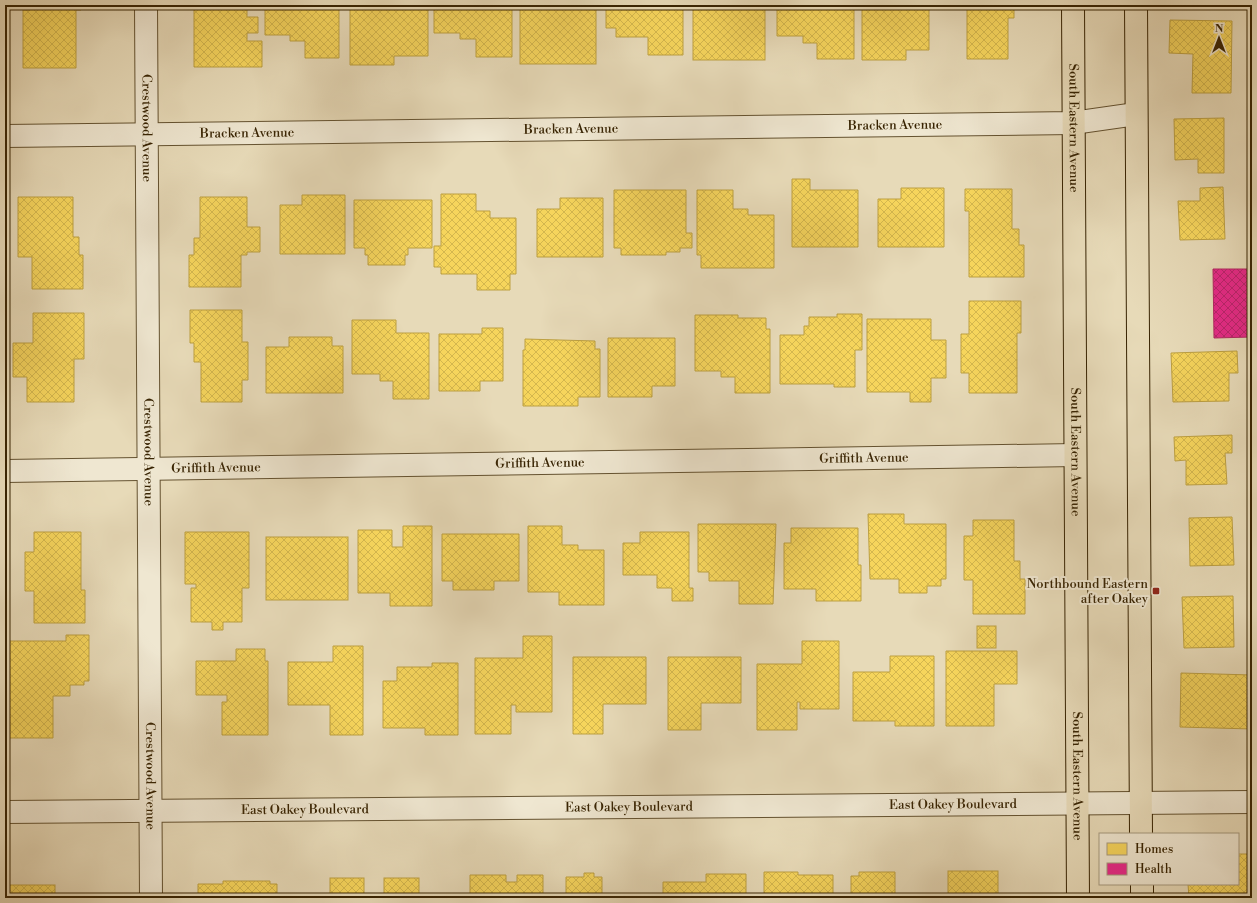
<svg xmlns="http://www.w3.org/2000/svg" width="1257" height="903" font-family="'Libre Bodoni',serif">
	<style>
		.homes { fill: url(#homes-cross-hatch); stroke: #bda041 }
		.health { fill: url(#health-cross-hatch); stroke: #b22862 }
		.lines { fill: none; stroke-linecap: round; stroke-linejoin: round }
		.minor-casing { stroke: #645230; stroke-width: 24 }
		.major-casing { stroke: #382403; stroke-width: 24 }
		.minor { stroke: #efe7d1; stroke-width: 22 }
		.major { stroke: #e7dab8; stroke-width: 22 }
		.poi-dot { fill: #8f2418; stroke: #efe7d1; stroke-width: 1.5 }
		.labels { text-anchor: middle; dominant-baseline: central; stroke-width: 4; stroke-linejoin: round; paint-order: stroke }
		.street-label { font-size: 13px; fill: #382403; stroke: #efe7d1 }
		.poi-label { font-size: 13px; fill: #382403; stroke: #efe7d1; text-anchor: end }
	</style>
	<defs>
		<pattern id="homes-cross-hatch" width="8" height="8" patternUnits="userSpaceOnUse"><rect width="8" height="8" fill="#f6d55c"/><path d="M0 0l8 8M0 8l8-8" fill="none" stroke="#d4b74e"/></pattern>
		<pattern id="health-cross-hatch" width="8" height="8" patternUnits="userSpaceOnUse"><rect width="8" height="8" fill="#e7298a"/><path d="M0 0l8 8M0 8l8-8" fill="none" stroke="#bc236f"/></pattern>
	</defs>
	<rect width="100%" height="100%" fill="#e7dab8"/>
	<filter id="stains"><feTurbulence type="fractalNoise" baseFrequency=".005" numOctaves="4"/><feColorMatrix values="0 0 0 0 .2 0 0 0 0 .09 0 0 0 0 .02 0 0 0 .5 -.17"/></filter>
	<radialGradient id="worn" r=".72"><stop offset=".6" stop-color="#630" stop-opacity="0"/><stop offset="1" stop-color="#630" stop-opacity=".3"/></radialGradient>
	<!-- homes -->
	<g class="homes">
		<path d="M30 5H81V10H76V68H23V10H30Z"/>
		<path d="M194 5H247V17H258V33H247V41H262V67H194Z"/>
		<path d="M265 5H339V58H305V41H290V35H265Z"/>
		<path d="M350 5H428V56H394V65H350Z"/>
		<path d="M434 5H512V57H476V39H460V33H434Z"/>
		<rect x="520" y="5" width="76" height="59"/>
		<path d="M606 5H683V55H648V37H616V28H606Z"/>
		<rect x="693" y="5" width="72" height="55"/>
		<path d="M777 5H854V59H817V43H803V36H777Z"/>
		<path d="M862 5H929V50H906V60H862Z"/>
		<path d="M967 5H1014V18H1008V59H967Z"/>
		<path d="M1170 20 1232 21 1231 93H1192L1193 54 1169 53Z"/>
		<path d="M1224 118V173H1198V159L1175 160 1174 119Z"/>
		<path d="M792 179H810V190H858V247H792Z"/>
		<path d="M1223 187 1225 239 1180 240 1178 201H1200V188Z"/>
		<path d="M901 188H944V247H878V199H901Z"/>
		<path d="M965 189H1012V229H1019V245H1024V277H969V211H965Z"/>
		<path d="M614 190H686V233H692V248H680V252H666V255H621V248H614Z"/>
		<path d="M697 190H733V209H748V215H774V268H701V255H697Z"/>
		<path d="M441 194H476V211H490V218H516V274H510V290H477V274H441V267H434V246H441Z"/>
		<path d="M302 195H345V254H280V205H302Z"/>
		<path d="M18 197H73V237H79V255H83V289H32V257H18Z"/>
		<path d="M200 197H247V227H260V252H247V255H241V287H189V255H194V238H200Z"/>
		<path d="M560 198H603V257H537V209H560Z"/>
		<path d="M354 200H432V248H408V255H405V265H368V255H365V248H354Z"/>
		<rect x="5" y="206" width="3" height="57"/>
		<path d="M969 301H1021V333H1017V393H969V373H961V334H969Z"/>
		<path d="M190 310H242V342H248V380H242V402H201V362H194V343H190Z"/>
		<path d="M33 313H84V359H74V402H27V377H13V343H33Z"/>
		<path d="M837 314H862V350H855V387H834V384H780V335H804V326H809V317H837Z"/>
		<path d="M695 315H738V318H766V329H770V393H735V377H721V371H695Z"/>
		<path d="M867 319H931V340H946V378H931V402H910V392H867Z"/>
		<path d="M352 320H396V333H429V399H393V381H380V374H352Z"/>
		<path d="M482 328H503V381H480V391H439V334H482Z"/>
		<path d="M289 337H332V346H343V393H266V347H289Z"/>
		<path d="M608 338H675V386H652V397H608Z"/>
		<path d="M525 339 595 341V349H600V397H578V406H523V350H525Z"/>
		<path d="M1237 351 1238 373H1229V401L1173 402 1171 353Z"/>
		<path d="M1232 435V453H1225L1227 484 1186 485V460L1175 461 1174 437Z"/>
		<path d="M868 514H904V524H946V579H941V586H927V593H899V579H870Z"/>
		<path d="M1232 517 1234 565 1190 566 1189 518Z"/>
		<path d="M973 520H1014V561H1020V579H1025V614H973V580H964V536H973Z"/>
		<path d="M698 524H776L773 604H739V581H709V572H698Z"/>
		<path d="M403 526H432V606H390V593H358V530H392V547H403Z"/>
		<path d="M528 526H562V545H578V550H604V605H559V592H528Z"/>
		<path d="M791 528H858V565H861V601H816V589H784V543H791Z"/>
		<path d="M34 532H81V590H85V623H34V591H25V552H34Z"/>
		<path d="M185 532H249V588H242V622H223V630H212V622H191V588H196V584H185Z"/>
		<path d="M640 532H689V588H693V601H672V588H657V575H623V543H640Z"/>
		<path d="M442 534H519V581H494V590H453V581H442Z"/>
		<rect x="266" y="537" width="82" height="63"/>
		<rect x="5" y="541" width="3" height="59"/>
		<path d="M1233 596 1234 647 1184 648 1182 597Z"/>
		<rect x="977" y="626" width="19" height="22"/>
		<path d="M66 635H89V681H84V685H70V696H53V738H6L5 641H66Z"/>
		<path d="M523 636H552V712H516V705H511V734H475V658H523Z"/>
		<path d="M802 641H839V709H800V702H797V730H757V664H802Z"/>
		<path d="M333 646H363V735H330V705H288V662H333Z"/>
		<path d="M236 649H265V661H268V735H222V702H227V695H196V661H236Z"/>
		<path d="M946 651H1017V684H994V726H946Z"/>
		<path d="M890 656H934V726H895V721H853V672H890Z"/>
		<path d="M573 657H646V704H603V734H573Z"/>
		<path d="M668 657H741V703H701V730H668Z"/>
		<path d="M432 663H458V735H425V728H383V681H397V667H432Z"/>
		<path d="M1181 673 1252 675V729L1180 727Z"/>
		<path d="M1238 854H1252V898H1189L1188 884H1238Z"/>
		<rect x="948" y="871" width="50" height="27"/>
		<path d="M764 872H798V875H833V894H798V898H764Z"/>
		<path d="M859 872H895V898H851V876H859Z"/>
		<path d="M584 873H594V877H602V898H566V877H584Z"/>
		<path d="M706 874H746V898H663V882H706Z"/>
		<path d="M470 875H506V882H517V875H543V898H466V894H470Z"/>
		<rect x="330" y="878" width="34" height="20"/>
		<rect x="384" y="878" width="35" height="20"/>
		<path d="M223 881H270V884H277V898H198V884H223Z"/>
		<rect x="7" y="885" width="48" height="13"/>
	</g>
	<!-- health -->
	<path class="health" d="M1213 269H1252V337L1214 338Z"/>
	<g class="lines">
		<!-- minor casing -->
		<g class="minor-casing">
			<g id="minor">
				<path id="s1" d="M146 5 151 898"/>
				<path id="s2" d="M5 136 1073 123 1136 114"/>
				<path id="s3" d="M5 471 1075 455"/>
				<path id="s4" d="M5 812 1252 802"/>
			</g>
		</g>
		<!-- major casing -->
		<g class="major-casing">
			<g id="major">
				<path id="s5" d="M1073 5 1078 898"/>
				<path d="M1136 5 1141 834"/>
				<path d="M1142 884V898"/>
			</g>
		</g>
		<!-- minor -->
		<use href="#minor" class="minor"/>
		<!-- major -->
		<use href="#major" class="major"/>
	</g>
	<!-- markers -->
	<rect class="poi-dot" x="1152" y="587" width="8" height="8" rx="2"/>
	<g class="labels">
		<!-- street labels -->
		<g class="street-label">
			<text stroke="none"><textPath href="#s2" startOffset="890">Bracken Avenue</textPath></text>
			<text stroke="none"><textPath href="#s1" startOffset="123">Crestwood Avenue</textPath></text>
			<text stroke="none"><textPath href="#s5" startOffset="123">South Eastern Avenue</textPath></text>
			<text stroke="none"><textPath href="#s2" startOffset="566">Bracken Avenue</textPath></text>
			<text stroke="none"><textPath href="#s2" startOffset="242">Bracken Avenue</textPath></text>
			<text stroke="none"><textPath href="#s1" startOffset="447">Crestwood Avenue</textPath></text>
			<text stroke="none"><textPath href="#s5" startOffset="447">South Eastern Avenue</textPath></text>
			<text stroke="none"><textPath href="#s3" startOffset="859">Griffith Avenue</textPath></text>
			<text stroke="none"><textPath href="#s3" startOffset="535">Griffith Avenue</textPath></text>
			<text stroke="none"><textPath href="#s3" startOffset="211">Griffith Avenue</textPath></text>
			<text stroke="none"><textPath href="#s1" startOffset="771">Crestwood Avenue</textPath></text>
			<text stroke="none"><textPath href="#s5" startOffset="771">South Eastern Avenue</textPath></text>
			<text stroke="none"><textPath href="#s4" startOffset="948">East Oakey Boulevard</textPath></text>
			<text stroke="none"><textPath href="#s4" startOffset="624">East Oakey Boulevard</textPath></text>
			<text stroke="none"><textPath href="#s4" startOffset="300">East Oakey Boulevard</textPath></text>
		</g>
		<!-- poi labels -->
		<g class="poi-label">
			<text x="1148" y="584">Northbound Eastern<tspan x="1148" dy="15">after Oakey</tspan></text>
		</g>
	</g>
	<!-- margin -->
	<rect width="1257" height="903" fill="none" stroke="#e7dab8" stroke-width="20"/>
	<rect x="6" y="6" width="1245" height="891" fill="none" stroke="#382403" stroke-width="2"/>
	<rect x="10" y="10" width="1237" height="883" fill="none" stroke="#382403"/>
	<!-- legend -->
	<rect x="1099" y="833" width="140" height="52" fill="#efe7d1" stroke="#a6997f"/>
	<rect x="1107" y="843" width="20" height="12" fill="#f6d55c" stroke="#a6997f"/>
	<text x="1135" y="853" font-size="12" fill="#382403">Homes</text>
	<rect x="1107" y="863" width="20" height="12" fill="#e7298a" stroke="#a6997f"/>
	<text x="1135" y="873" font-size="12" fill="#382403">Health</text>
	<!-- north arrow -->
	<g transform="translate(1219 38)" stroke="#efe7d1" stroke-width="3" paint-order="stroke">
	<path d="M0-3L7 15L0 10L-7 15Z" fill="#382403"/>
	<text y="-6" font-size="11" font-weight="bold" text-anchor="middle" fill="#382403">N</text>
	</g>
	<rect width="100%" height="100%" filter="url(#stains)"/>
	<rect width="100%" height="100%" fill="url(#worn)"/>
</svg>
